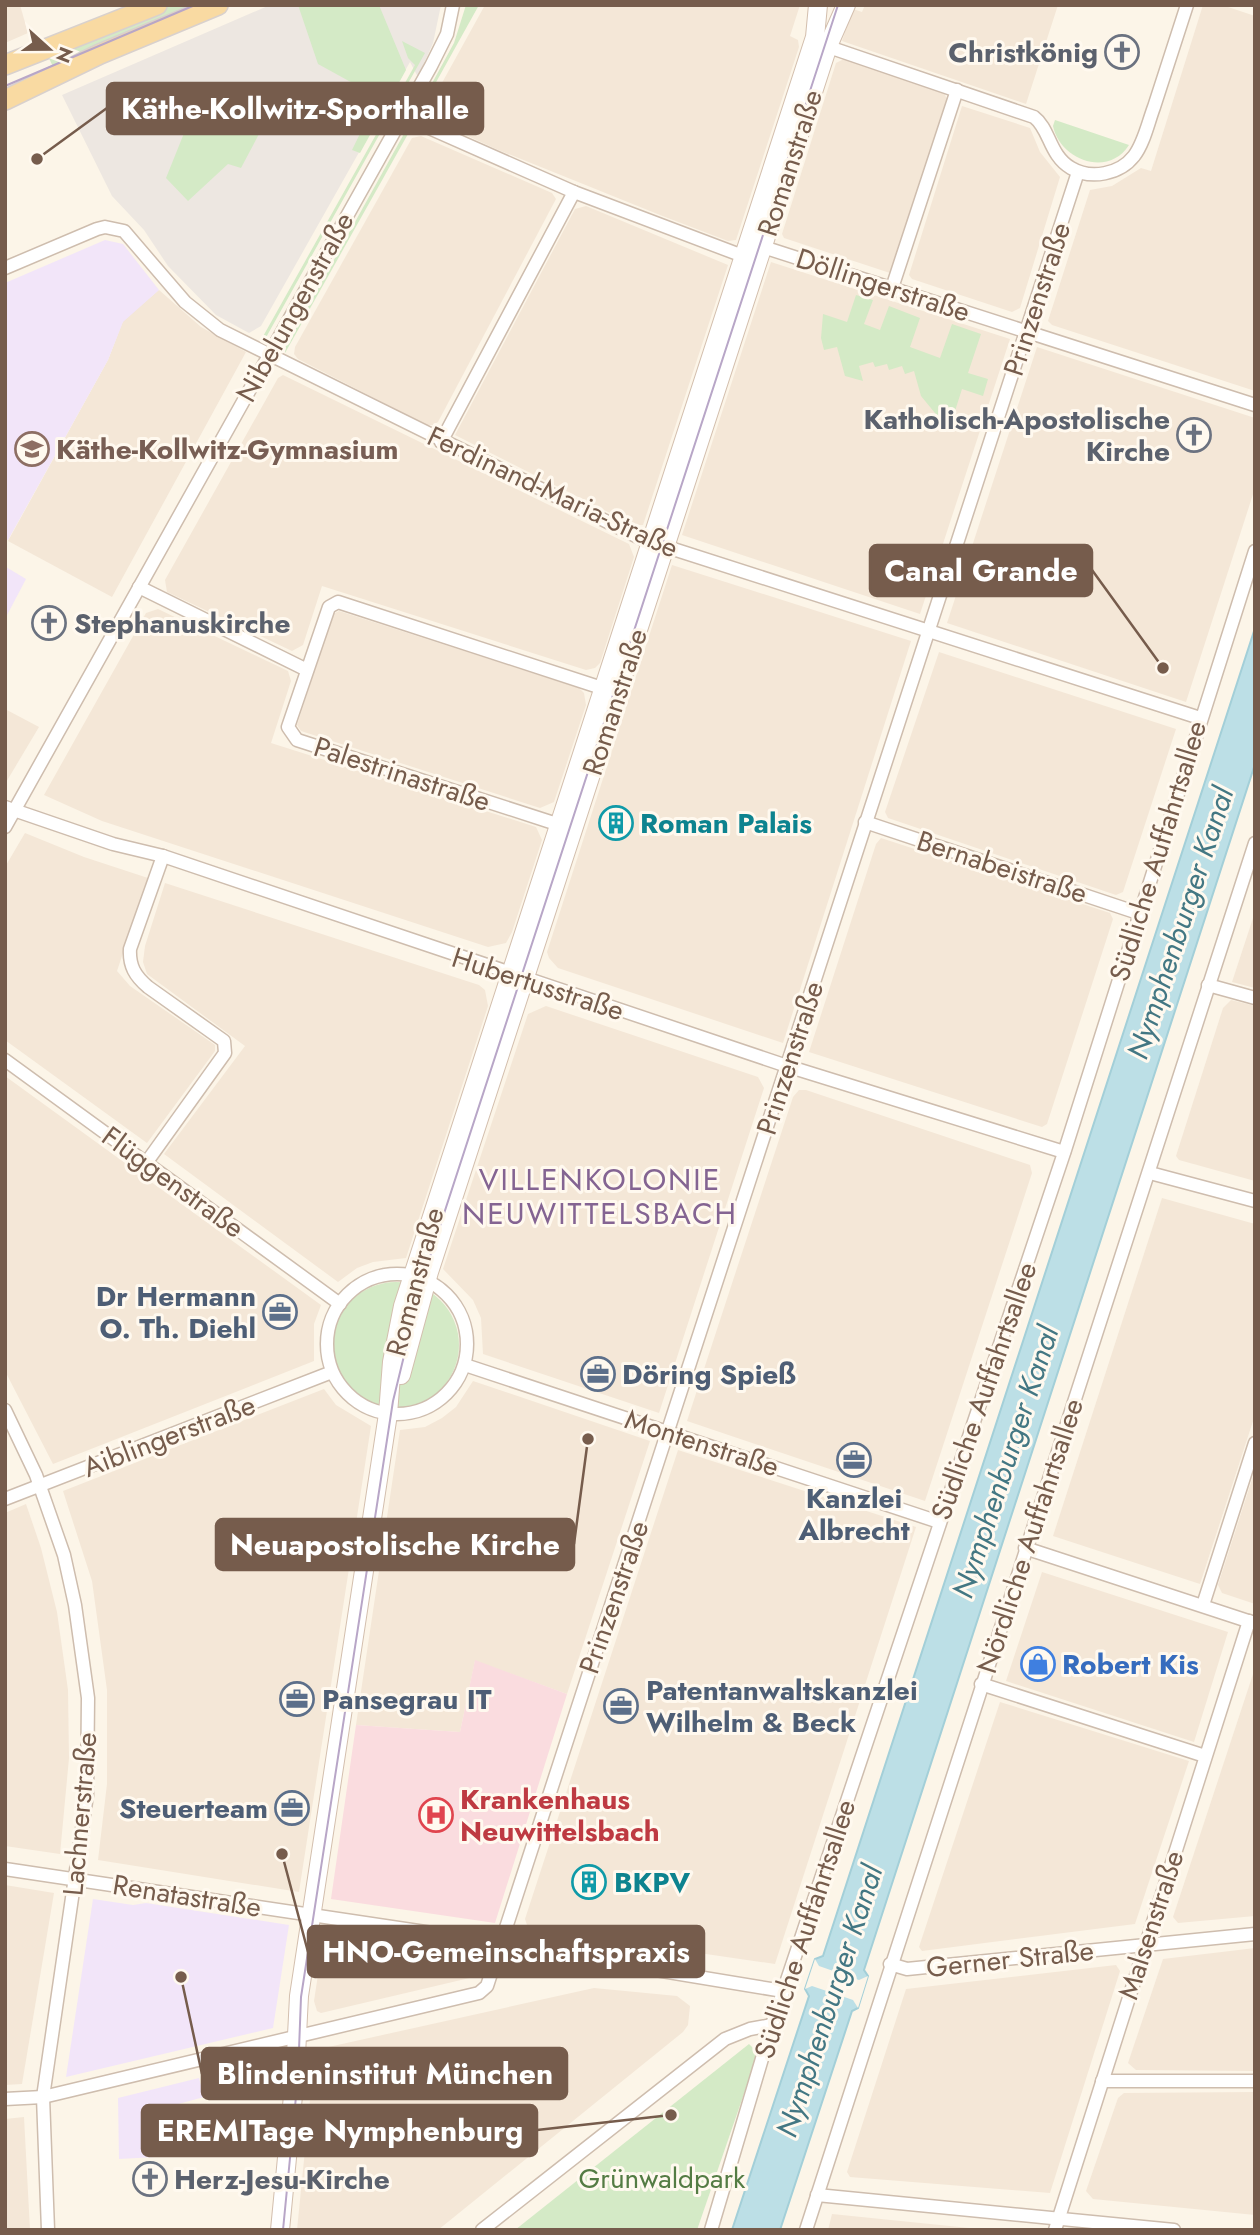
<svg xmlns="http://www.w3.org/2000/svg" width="1260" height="2235" font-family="Jost,sans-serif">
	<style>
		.residential { fill: #f4e7d7 }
		.industrial { fill: #ede7e1 }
		.education { fill: #f2e5f9 }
		.medical { fill: #fadcdf }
		.green { fill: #d4eac6 }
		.water { fill: #bcdfe6; stroke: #a3cfd8; stroke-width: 2 }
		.pier { fill: #fcf5e8 }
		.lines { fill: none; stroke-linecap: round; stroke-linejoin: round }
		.street-casing { stroke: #cebdae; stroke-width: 15 }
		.secondary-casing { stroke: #d3bfae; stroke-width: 20 }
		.primary-casing { stroke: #d9d1cd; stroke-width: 22 }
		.street { stroke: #fff; stroke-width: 12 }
		.secondary { stroke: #fff; stroke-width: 18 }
		.primary { stroke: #f9daa2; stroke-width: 19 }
		.tram { stroke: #b8a6c7; stroke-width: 2 }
		.labels { text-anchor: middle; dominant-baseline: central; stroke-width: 6; stroke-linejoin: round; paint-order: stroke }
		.worship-label { font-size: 28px; font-weight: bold; fill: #5b616d; stroke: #fff9ef; text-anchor: end }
		.street-label { font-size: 28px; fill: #765c4c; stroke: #fff9ef }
		.education-label { font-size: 28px; font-weight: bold; fill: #785e54; stroke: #fff9ef; text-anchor: start }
		.culture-label { font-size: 28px; font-weight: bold; fill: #0d838f; stroke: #fff9ef; text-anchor: start }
		.service-label { font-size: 28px; font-weight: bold; fill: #4e5e75; stroke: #fff9ef; text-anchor: start }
		.shop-label { font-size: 28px; font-weight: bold; fill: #366cbe; stroke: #fff9ef; text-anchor: start }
		.health-label { font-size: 28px; font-weight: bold; fill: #be3a42; stroke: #fff9ef; text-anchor: start }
		.park-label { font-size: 28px; fill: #547c44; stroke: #fff9ef }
		.water-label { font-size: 30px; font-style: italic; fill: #437783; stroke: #fff9ef }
		.neighbourhood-label { font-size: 30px; letter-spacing: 2px; fill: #846492; stroke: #fff9ef }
		.leader { fill: none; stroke: #765c4c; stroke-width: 2.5 }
		.callout-dot { fill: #765c4c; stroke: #fff9ef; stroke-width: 2.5 }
		.callout { fill: #765c4c; stroke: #765c4c; stroke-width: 2.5 }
		.callout-label { font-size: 30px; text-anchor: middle; font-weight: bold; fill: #fff }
	</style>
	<rect width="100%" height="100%" fill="#fcf5e8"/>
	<!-- residential -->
	<g class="residential">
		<path d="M5 5H20L28 33 5 43Z"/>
		<path d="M485 5H800L790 36 798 40 799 47 736 240 728 241 660 215 496 149 431 119 427 110Z"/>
		<path d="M865 5H1058L1026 104 842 41 853 9 862 12Z"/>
		<path d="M1203 5H1222L1255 16V391L1052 325 1048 321 1090 190 1112 186 1141 168 1151 171Z"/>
		<path d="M844 59 944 93 947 99 890 273 784 238 782 234 836 63Z"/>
		<path d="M962 106 1030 128 1040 152 1060 177 1020 308 1012 312 912 279 909 275Z"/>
		<path d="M421 136 552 193 556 199 438 422 433 425H427L298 359 294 354 295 347 412 138Z"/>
		<path d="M586 206 728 265 643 525H634L455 435 575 209Z"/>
		<path d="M771 262 1010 339 920 614 682 535Z"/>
		<path d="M159 290 201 327 246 352 112 597 8 541 108 360 123 321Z"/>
		<path d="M1037 347 1255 418V488L1186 702 947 623Z"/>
		<path d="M283 375 629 544 634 557 600 663 595 668 586 670 322 586 303 645 292 651 167 592 165 580 278 378Z"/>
		<path d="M672 565 911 641 783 1043 558 968 549 958 547 952Z"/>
		<path d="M158 609 288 671 291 681 271 743 536 827 542 840 512 932 506 943 488 947 102 821 44 795 146 613Z"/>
		<path d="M339 611 579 688 584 693 586 705 554 802 540 808 301 731 297 725 333 614Z"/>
		<path d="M939 652 1176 729 1123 892 1116 895 888 818 885 812Z"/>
		<path d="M5 709 39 727 5 784Z"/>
		<path d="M25 833 84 857 148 878 117 971 130 986 215 1045V1051L147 1143 5 1040V867Z"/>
		<path d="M881 838 1110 913 1113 919 1047 1124 1042 1127 809 1052 876 844Z"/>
		<path d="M165 883 479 985 485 990 488 1006 406 1258 373 1262 357 1268 338 1282 164 1154 245 1046 147 974 143 962 145 946Z"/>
		<path d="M1255 912V988L1232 982Z"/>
		<path d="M1231 1000 1255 1006V1181L1179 1160 1176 1156 1223 1008Z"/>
		<path d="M546 1006 758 1077 764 1088 659 1413 483 1354 481 1318 473 1300 443 1269 528 1014Z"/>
		<path d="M5 1076 321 1305 314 1324V1361L53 1464 5 1371Z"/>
		<path d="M799 1090H806L1030 1165 1032 1173 925 1501 687 1421 793 1097Z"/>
		<path d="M1162 1198 1255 1224V1415L1200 1584 1053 1536Z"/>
		<path d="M473 1381 650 1441 567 1694 475 1661 460 1732 356 1725 400 1430 425 1427 442 1418 456 1407Z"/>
		<path d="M324 1389 336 1405 371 1426 299 1892 98 1860 107 1784V1690L92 1581 63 1491Z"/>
		<path d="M678 1450 916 1527 775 1964 528 1928 525 1919Z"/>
		<path d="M1255 1470V1604L1222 1593 1218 1585Z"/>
		<path d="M26 1504 41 1548 57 1612 68 1690 69 1758 60 1854 5 1846V1513Z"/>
		<path d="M1042 1572 1228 1632 1194 1742 1006 1681Z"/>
		<path d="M1255 1668V1916L1178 1923 1173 1917Z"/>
		<path d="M1000 1702 1189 1761 1135 1924 922 1951 919 1947Z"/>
		<path d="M5 1885 54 1893 22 2084 5 2085Z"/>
		<path d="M324 1935 484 1959 478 1976 321 2013 317 2011 314 2001Z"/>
		<path d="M1255 1948V2071L1136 2070 1128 2063 1163 1959Z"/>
		<path d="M1116 1965 1120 1971 1050 2193 850 2177 847 2172 906 1989Z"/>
		<path d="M594 1988 677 1996 690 2006 688 2025 683 2032 438 2230H297L315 2050Z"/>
		<path d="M1255 2092V2215L1093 2199 1086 2191 1118 2098 1124 2093Z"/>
		<path d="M24 2117 30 2230H5V2119Z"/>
		<path d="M832 2214 989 2230H828Z"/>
	</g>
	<!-- industrial -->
	<path class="industrial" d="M270 5H441L433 43 418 77 410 62 261 326 249 333 216 315 168 266 144 230 112 196 62 95Z"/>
	<!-- education -->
	<g class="education">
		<path d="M105 240 123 244 159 290 123 322 108 360 8 540 5 539V283Z"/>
		<path d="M6 567 26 579 5 619V568Z"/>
		<path d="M93 1899 133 1905 146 1903 289 1925 273 2028 66 2077Z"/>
		<path d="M199 2078 204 2097 171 2106 174 2156 119 2159 118 2098Z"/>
	</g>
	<!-- medical -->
	<path class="medical" d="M475 1660 567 1694 495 1923 331 1899 356 1725 460 1732Z"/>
	<!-- green -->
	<g class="green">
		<path d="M171 5H201L55 71 47 54Z"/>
		<path d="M298 5H379L406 70 360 153 352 150 378 97 318 64Z"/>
		<path d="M466 5H479L420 111 418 109 454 43Z"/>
		<path d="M402 41 425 53 264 341 261 340 415 65 408 58Z"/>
		<path d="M201 91 268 117 241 168 228 164 188 201 166 178Z"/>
		<path d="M1055 120 1129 145C1108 178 1060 160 1053 126Z"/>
		<path d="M405 132 408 134 285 353V348Z"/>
		<path d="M856 295 873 300 864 324 880 330 889 306 920 318 910 347 940 358 952 324 981 334 968 373 988 379 983 396 962 389 949 430 921 396 914 371 905 374 902 366 889 370 887 364 875 367 873 362 859 366 863 381 845 376 837 347 824 350 821 338 823 314 847 322Z"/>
		<circle cx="396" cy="1345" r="63"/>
		<path d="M749 2044 758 2053 697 2230H515Z"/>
	</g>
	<!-- water -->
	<path class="water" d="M1255 628V764L864 1970 868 1976 858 2008 852 2011 780 2230H732L809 1996 805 1989 815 1959 823 1956Z"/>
	<!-- pier -->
	<path class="pier" d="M815 1959 819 1966 859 1980 868 1976 858 2008 853 2000 812 1986 805 1989Z"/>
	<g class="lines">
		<!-- street casing -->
		<g class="street-casing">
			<g id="street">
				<path d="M820 44 1034 117C1050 129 1049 155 1071 168 1091 180 1120 174 1134 156 1144 143 1148 123 1154 107 1165 73 1176 39 1187 5"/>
				<path d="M402 116 574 192 743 256 763 247 1255 405"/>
				<path d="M5 268 97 229 105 227 124 231 185 302 220 330 642 539 1200 718"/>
				<path d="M892 288 957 90"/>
				<path d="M441 442 574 192"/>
				<path d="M139 587 307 670"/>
				<path d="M5 807 113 844 163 856 787 1066 1064 1152"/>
				<path d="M865 822 1138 913"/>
				<path d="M5 827 431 66 447 34 453 5"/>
				<path d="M566 827 297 740 288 727 329 607 338 602 611 691"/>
				<path d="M1208 985 1255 998"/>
				<path d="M5 1060 340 1304"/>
				<path d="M146 1163 225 1053 224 1041 148 987C135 976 129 966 130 949L163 856"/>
				<path d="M1150 1173 1255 1201"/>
				<circle cx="397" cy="1344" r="70"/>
				<path d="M465 1365 939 1522"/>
				<path d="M5 1410 36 1475 64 1555 75 1605 88 1698 87 1795 43 2097 48 2230"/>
				<path d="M5 1499 332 1372"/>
				<path d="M1025 1548 1254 1623"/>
				<path d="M1203 1605 1255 1443"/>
				<path d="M981 1684 1205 1756"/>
				<path d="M5 1869 432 1933 783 1991"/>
				<path d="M890 1964 907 1969 1255 1934"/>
				<path d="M1102 2081H1255"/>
				<path d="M5 2099 43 2097 479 1993 487 1986 1078 172"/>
				<path d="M817 2195 1174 2230"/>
				<path d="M482 2230 725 2039 750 2029 772 2025"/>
				<path d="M711 2230 772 2025 1065 1150 1255 551"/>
				<path d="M806 2230 1255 843"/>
				<path d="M1055 2230 1249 1621"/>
			</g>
		</g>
		<!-- secondary casing -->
		<g class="secondary-casing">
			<g id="secondary">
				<path d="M401 1375 429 1272 828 46 846 5"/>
				<path d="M280 2230 295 2075 299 1996 388 1414 392 1362 403 1306 815 37 818 5"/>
			</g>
		</g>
		<!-- primary casing -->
		<g class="primary-casing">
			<g id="primary">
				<path d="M5 65 157 5"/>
				<path d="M5 100 100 54 218 5"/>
			</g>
		</g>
		<!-- street -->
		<use href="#street" class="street"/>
		<!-- secondary -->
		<use href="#secondary" class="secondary"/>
		<!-- primary -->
		<use href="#primary" class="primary"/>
		<!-- tram -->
		<g class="tram">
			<path d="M5 86 195 5"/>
			<path d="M283 2230 298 2076 301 1997 393 1401 423 1278 838 5"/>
		</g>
	</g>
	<!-- icons -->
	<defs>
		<g id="church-ring" transform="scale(1.75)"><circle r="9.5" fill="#fff9ef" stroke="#6b7280" stroke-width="1.5"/><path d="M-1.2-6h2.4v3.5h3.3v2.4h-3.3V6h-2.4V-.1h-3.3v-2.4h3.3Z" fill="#6b7280"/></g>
		<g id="school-ring" transform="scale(1.75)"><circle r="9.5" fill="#fff9ef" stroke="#8d6e63" stroke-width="1.5"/><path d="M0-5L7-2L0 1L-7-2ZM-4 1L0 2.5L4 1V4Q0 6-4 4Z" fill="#8d6e63"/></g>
		<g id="building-ring" transform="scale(1.75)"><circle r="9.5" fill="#fff9ef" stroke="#0f9aa8" stroke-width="1.5"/><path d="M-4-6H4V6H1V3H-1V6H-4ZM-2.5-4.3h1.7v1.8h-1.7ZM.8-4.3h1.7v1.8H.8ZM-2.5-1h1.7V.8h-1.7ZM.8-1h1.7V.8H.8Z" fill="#0f9aa8"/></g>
		<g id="office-ring" transform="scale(1.75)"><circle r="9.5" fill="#fff9ef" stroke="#5c6f8a" stroke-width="1.5"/><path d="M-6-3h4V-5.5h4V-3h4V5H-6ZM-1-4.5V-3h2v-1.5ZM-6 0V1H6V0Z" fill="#5c6f8a"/></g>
		<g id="shop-ring" transform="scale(1.75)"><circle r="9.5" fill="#fff9ef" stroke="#3f7fe0" stroke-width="1.5"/><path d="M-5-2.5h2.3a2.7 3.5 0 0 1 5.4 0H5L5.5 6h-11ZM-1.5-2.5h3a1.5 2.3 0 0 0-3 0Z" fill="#3f7fe0"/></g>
		<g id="hospital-ring" transform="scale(1.75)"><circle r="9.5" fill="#fff9ef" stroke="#e0444e" stroke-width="1.5"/><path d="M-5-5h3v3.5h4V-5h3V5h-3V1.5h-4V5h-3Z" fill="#e0444e"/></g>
	</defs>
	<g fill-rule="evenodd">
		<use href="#church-ring" x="1122" y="52"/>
		<use href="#church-ring" x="1194" y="435"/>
		<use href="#school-ring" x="32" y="449"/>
		<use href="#church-ring" x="49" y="623"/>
		<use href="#building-ring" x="616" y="823"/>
		<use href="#office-ring" x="280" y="1312"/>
		<use href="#office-ring" x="598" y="1374"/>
		<use href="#office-ring" x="854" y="1460"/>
		<use href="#shop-ring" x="1038" y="1664"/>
		<use href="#office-ring" x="297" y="1699"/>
		<use href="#office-ring" x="621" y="1706"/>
		<use href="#office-ring" x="292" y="1808"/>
		<use href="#hospital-ring" x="436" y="1815"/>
		<use href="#building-ring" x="589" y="1882"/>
		<use href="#church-ring" x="150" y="2179"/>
	</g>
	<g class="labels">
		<!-- worship labels -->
		<g class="worship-label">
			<text x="1098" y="52">Christkönig</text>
			<text x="1170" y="419">Katholisch-Apostolische<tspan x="1170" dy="32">Kirche</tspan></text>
			<text x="74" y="623" text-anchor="start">Stephanuskirche</text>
			<text x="174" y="2179" text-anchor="start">Herz-Jesu-Kirche</text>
		</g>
		<!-- street labels -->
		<g class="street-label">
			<text transform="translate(790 163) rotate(-72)">Romanstraße</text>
			<text transform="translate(883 285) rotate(18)">Döllingerstraße</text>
			<text transform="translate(1037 299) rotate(-72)">Prinzenstraße</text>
			<text transform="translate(295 307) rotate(-61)">Nibelungenstraße</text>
			<text transform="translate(553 492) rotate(25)">Ferdinand-Maria-Straße</text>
			<text transform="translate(615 702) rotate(-72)">Romanstraße</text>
			<text transform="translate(402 774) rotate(18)">Palestrinastraße</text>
			<text transform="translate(1158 851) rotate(-73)">Südliche Auffahrtsallee</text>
			<text transform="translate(1002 867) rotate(18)">Bernabeistraße</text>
			<text transform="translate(538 984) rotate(18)">Hubertusstraße</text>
			<text transform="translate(790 1058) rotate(-72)">Prinzenstraße</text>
			<text transform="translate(173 1182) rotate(36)">Flüggenstraße</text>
			<text transform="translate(415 1282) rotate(-75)">Romanstraße</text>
			<text transform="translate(984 1391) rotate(-71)">Südliche Auffahrtsallee</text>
			<text transform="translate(169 1436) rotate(-21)">Aiblingerstraße</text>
			<text transform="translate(702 1443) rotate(18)">Montenstraße</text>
			<text transform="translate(1030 1536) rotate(-72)">Nördliche Auffahrtsallee</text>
			<text transform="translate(614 1597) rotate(-71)">Prinzenstraße</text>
			<text transform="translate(80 1814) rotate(-85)">Lachnerstraße</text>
			<text transform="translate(187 1896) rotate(9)">Renatastraße</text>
			<text transform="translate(1151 1925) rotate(-72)">Malsenstraße</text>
			<text transform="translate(805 1929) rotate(-72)">Südliche Auffahrtsallee</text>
			<text transform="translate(1010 1959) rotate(-6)">Gerner Straße</text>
		</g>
		<!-- education labels -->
		<g class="education-label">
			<text x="56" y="449">Käthe-Kollwitz-Gymnasium</text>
		</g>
		<!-- culture labels -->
		<g class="culture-label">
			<text x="640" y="823">Roman Palais</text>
			<text x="614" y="1882">BKPV</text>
		</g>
		<!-- service labels -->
		<g class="service-label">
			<text x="256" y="1296" text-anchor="end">Dr Hermann<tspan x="256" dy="32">O. Th. Diehl</tspan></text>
			<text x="622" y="1374">Döring Spieß</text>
			<text x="854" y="1498" text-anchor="middle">Kanzlei<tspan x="854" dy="32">Albrecht</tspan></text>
			<text x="646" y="1690">Patentanwaltskanzlei<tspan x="646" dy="32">Wilhelm &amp; Beck</tspan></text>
			<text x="322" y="1699">Pansegrau IT</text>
			<text x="268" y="1808" text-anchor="end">Steuerteam</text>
		</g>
		<!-- shop labels -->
		<g class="shop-label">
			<text x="1062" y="1664">Robert Kis</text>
		</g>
		<!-- health labels -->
		<g class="health-label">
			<text x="460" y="1799">Krankenhaus<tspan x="460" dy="32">Neuwittelsbach</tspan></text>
		</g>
		<!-- park labels -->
		<g class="park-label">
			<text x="662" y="2178">Grünwaldpark</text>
		</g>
		<!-- water labels -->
		<g class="water-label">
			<text transform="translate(1180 923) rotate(-72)">Nymphenburger Kanal</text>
			<text transform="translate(1005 1462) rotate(-72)">Nymphenburger Kanal</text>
			<text transform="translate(829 2001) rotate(-72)">Nymphenburger Kanal</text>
		</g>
		<!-- neighbourhood labels -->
		<g class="neighbourhood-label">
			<text x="600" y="1179">VILLENKOLONIE<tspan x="600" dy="34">NEUWITTELSBACH</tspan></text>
		</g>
	</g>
	<!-- callouts -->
	<path class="leader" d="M37 159L107 108M1163 668L1092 570M588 1439L574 1544M282 1854L308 1952M181 1977L202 2074M671 2115L537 2130"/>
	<g class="callout-dot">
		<circle cx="37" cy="159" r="7"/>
		<circle cx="1163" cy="668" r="7"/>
		<circle cx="588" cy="1439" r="7"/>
		<circle cx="282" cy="1854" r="7"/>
		<circle cx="181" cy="1977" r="7"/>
		<circle cx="671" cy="2115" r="7"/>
	</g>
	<g class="callout">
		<rect x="107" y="83" width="376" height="51" rx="7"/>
		<rect x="870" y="545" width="222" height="51" rx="7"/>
		<rect x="216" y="1519" width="358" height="51" rx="7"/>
		<rect x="308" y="1926" width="396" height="51" rx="7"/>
		<rect x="202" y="2048" width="365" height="51" rx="7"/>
		<rect x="142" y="2105" width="395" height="51" rx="7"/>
	</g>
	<g class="callout-label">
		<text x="295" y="119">Käthe-Kollwitz-Sporthalle</text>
		<text x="981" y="581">Canal Grande</text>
		<text x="395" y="1555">Neuapostolische Kirche</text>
		<text x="506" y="1962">HNO-Gemeinschaftspraxis</text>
		<text x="385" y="2084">Blindeninstitut München</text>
		<text x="340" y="2141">EREMITage Nymphenburg</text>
	</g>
	<!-- border -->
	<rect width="1260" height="2235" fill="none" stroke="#765c4c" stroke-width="14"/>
	<!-- north arrow -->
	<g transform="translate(49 49) rotate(111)" stroke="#fff9ef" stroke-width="5" paint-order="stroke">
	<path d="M0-5L12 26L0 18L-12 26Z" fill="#765c4c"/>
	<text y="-10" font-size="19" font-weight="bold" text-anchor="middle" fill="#765c4c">N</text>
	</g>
</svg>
